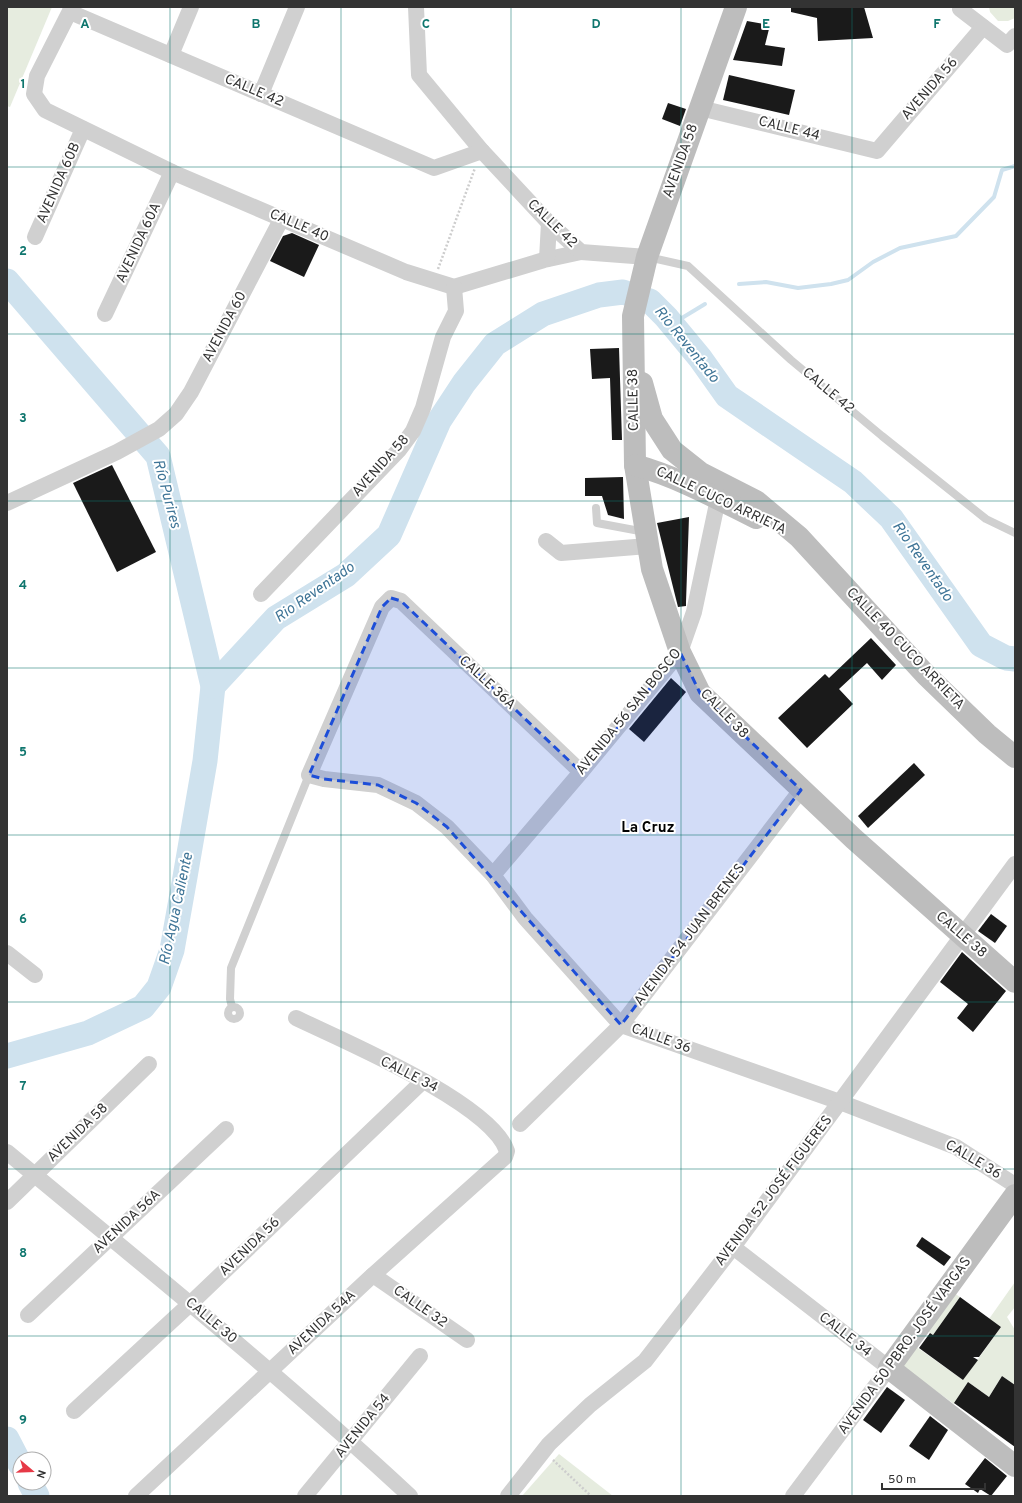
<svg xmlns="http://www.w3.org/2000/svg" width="1022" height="1503" font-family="Overpass,sans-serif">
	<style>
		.green { fill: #e6ecdf }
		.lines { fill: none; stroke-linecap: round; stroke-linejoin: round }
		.stream { stroke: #cfe2ee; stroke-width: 4 }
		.river { stroke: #cfe2ee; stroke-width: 25 }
		.building { fill: #1a1a1a }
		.path { stroke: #cdcdcd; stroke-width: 2.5; stroke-dasharray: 2 2; stroke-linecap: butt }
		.lane { stroke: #d0d0d0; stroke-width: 8 }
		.street { stroke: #d0d0d0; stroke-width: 16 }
		.secondary { stroke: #bdbdbd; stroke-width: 22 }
		.marked { fill: #1d4ed8; fill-opacity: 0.2; stroke: #1d4ed8; stroke-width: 3; stroke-dasharray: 8 5; stroke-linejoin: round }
		.grid { fill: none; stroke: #0f766e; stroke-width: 1; stroke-opacity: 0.55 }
		.labels { text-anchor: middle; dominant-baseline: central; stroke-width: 4; stroke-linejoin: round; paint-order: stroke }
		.street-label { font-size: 14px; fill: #333; stroke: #fff }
		.water-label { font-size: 15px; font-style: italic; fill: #3f7597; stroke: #fff }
		.neighbourhood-label { font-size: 15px; font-weight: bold; fill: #000; stroke: #fff }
		.grid-label { font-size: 13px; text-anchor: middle; font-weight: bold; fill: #0f766e; stroke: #fff; stroke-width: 4; stroke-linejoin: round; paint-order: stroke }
	</style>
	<rect width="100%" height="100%" fill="#fff"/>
	<!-- green -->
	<g class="green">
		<path d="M7 7H52L10 107 7 106Z"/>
		<path d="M989 7H1015V18L1008 21H998L990 12Z"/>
		<path d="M1015 1282V1307L1007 1317 1015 1330V1385L1002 1376 989 1397 968 1382 954 1404 900 1365 915 1346 963 1380 1001 1327 989 1319Z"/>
		<path d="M954 1293 960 1297 933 1335 926 1330Z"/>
		<path d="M559 1454 613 1496H522Z"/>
	</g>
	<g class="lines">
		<!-- stream -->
		<g class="stream">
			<path d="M739 284 766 282 798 288 831 284 848 280 873 262 900 248 956 236 994 197 1002 170 1015 166"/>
			<path d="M672 324 705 304"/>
		</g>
		<!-- river -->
		<g class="river">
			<path d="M7 281 158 456 213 686 205 761 185 877 172 950 159 987 143 1007 88 1033 7 1056"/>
			<path d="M213 686 276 618 346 575 389 535 439 421 464 383 495 344 543 314 599 295 623 292 650 301 666 317 700 358 727 396 853 482 891 518 981 645 1006 658 1015 659"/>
			<path d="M7 1439 20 1464"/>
			<path d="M30 1483 37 1496"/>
		</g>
	</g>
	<!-- building -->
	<g class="building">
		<path d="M791 7H864L873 38 818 41 817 18 791 12Z"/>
		<path d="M747 21 770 25 765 45 785 48 782 66 733 60Z"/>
		<path d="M729 75 795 90 789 115 723 100Z"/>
		<path d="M668 103 686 109 680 126 662 119Z"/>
		<path d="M292 233 319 245 304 277 270 261 283 236Z"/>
		<path d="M619 348 622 440H612L610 378 592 379 590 349Z"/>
		<path d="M112 465 156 552 117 572 73 483Z"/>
		<path d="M623 477 624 519 608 515 602 496H585V478Z"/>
		<path d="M689 517 686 602V606L678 607 657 523Z"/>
		<path d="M871 638 896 665 882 680 867 663 839 689 853 704 807 748 778 718 825 674 829 678Z"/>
		<path d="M671 678 686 692 644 742 629 729Z"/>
		<path d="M914 763 925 775 868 828 858 816Z"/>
		<path d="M991 914 1007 926 995 943 978 931Z"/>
		<path d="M962 952 1006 991 973 1032 957 1018 968 1004 940 982Z"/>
		<path d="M922 1237 951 1257 944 1266 916 1246Z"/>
		<path d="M960 1297 1001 1327 979 1357H973L978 1360 963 1380 919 1348 930 1333 933 1335Z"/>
		<path d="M1002 1376 1015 1385V1447L954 1403 968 1382 989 1397Z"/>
		<path d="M887 1387 905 1400 881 1433 863 1420Z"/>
		<path d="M930 1416 948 1430 929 1460 909 1446Z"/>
		<path d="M985 1458 1007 1476 991 1496 980 1489 978 1493 965 1484Z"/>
	</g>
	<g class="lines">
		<!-- path -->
		<g class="path">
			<path d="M438 269 475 168"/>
			<path d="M553 1460 591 1496"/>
		</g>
		<!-- lane -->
		<g class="lane">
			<path d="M648 257 688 266 791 360 882 436 986 519 1015 533"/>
			<path d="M596 508 597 523 645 532"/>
			<circle cx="234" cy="1013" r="6"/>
			<path d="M232 1007 230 999 231 968 309 775"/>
		</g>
		<!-- street -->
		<g class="street">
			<path d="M72 7 37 76 34 94 45 110 172 172 406 272 454 287 544 260 581 252"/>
			<path d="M416 7 419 75 482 151"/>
			<path d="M961 7 960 9 1007 45 1015 36"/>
			<path d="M70 12 434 168 482 151 549 223 581 252 647 257"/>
			<path d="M171 55 191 7"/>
			<path d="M261 94 297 7"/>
			<path d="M700 108 877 151 983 27"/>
			<path d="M35 237 83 129"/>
			<path d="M547 259 549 223"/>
			<path d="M105 314 172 172"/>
			<path d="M7 503 117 452 159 429 176 414 191 392 282 218"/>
			<path d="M546 541 561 553 648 546"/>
			<path d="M261 594 399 450 413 431 423 408 443 337 456 311 454 287"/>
			<path d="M581 772 401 601 391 598 382 607 309 775 324 779 378 785 416 803 447 827 493 875 525 918 621 1025 840 1102 956 1147 1015 1185"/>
			<path d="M493 875 581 772 680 652 694 612 718 499"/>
			<path d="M7 953 35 975"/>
			<path d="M520 1124 621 1025 801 790"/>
			<path d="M7 1152C143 1265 281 1376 410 1496"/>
			<path d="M7 1202 149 1064"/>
			<path d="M733 1247 889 1368 793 1496"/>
			<path d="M373 1275 467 1340"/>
			<path d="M28 1315 226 1129"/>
			<path d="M74 1411 190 1304 423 1081"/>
			<path d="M136 1496 373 1275 505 1157 507 1151C491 1103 344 1041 296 1018"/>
			<path d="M305 1496 420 1356"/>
			<path d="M508 1496 549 1444 590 1405 645 1361 733 1247 1015 864"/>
		</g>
		<!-- secondary -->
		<g class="secondary">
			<path d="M736 7 647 257 633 316 635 465 652 569 680 652 700 693 854 839 1015 982"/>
			<path d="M642 383 652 419 672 450 701 473 756 501 799 537 926 675 987 734 1015 757"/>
			<path d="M635 465C678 477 716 498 756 518"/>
			<path d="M1015 1195 889 1368 1015 1466"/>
		</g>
	</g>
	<!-- marked area -->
	<path class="marked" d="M391 598 401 601 581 772 680 652 700 693 801 790 621 1025 447 827 416 803 378 785 324 779 309 775 382 607Z"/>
	<!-- grid -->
	<path class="grid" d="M170 7V1496M341 7V1496M511 7V1496M681 7V1496M852 7V1496M7 167H1015M7 334H1015M7 501H1015M7 668H1015M7 835H1015M7 1002H1015M7 1169H1015M7 1336H1015"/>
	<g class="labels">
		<!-- street labels -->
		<g class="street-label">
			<text transform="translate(930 89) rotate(-49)">AVENIDA 56</text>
			<text transform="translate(254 91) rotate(23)">CALLE 42</text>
			<text transform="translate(789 129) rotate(14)">CALLE 44</text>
			<text transform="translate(681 161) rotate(-70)">AVENIDA 58</text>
			<text transform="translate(59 183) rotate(-66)">AVENIDA 60B</text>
			<text transform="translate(552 224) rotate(44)">CALLE 42</text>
			<text transform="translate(299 226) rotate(23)">CALLE 40</text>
			<text transform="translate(139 243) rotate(-65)">AVENIDA 60A</text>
			<text transform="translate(225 327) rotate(-62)">AVENIDA 60</text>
			<text transform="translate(828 391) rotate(40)">CALLE 42</text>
			<text transform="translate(634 400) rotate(-91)">CALLE 38</text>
			<text transform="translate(381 466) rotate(-48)">AVENIDA 58</text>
			<text transform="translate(721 501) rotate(25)">CALLE CUCO ARRIETA</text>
			<text transform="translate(905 649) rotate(46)">CALLE 40 CUCO ARRIETA</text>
			<text transform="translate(487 683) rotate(43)">CALLE 36A</text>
			<text transform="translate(629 712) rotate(-51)">AVENIDA 56 SAN BOSCO</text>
			<text transform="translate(724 714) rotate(46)">CALLE 38</text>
			<text transform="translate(690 935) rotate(-53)">AVENIDA 54 JUAN BRENES</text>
			<text transform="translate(961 935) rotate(41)">CALLE 38</text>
			<text transform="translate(661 1039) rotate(20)">CALLE 36</text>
			<text transform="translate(409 1075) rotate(27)">CALLE 34</text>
			<text transform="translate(78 1133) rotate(-44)">AVENIDA 58</text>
			<text transform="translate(973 1160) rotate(31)">CALLE 36</text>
			<text transform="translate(774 1191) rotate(-53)">AVENIDA 52 JOSÉ FIGUERES</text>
			<text transform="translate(127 1222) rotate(-43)">AVENIDA 56A</text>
			<text transform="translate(250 1247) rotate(-44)">AVENIDA 56</text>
			<text transform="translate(420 1307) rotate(35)">CALLE 32</text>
			<text transform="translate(211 1321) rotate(40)">CALLE 30</text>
			<text transform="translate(322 1323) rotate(-43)">AVENIDA 54A</text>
			<text transform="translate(845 1335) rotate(38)">CALLE 34</text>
			<text transform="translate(905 1346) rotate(-54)">AVENIDA 50 PBRO. JOSÉ VARGAS</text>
			<text transform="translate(363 1426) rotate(-51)">AVENIDA 54</text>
		</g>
		<!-- water labels -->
		<g class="water-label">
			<text transform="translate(686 345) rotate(51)">Rio Reventado</text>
			<text transform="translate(166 494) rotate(75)">Río Purires</text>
			<text transform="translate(922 562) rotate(55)">Rio Reventado</text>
			<text transform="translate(315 593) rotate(-35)">Rio Reventado</text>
			<text transform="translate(177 909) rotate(-78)">Río Agua Caliente</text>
		</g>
		<!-- neighbourhood labels -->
		<g class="neighbourhood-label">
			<text x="648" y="828">La Cruz</text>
		</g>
	</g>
	<g class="grid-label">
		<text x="85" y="28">A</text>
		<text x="256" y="28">B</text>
		<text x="426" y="28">C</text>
		<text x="596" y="28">D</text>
		<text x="766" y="28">E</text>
		<text x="937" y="28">F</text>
		<text x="23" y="88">1</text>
		<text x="23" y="255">2</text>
		<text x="23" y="422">3</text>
		<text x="23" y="589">4</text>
		<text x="23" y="756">5</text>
		<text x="23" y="923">6</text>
		<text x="23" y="1090">7</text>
		<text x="23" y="1257">8</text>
		<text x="23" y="1424">9</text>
	</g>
	<!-- border -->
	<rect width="1022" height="1503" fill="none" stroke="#333333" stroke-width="16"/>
	<!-- north arrow -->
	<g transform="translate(32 1471) rotate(109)"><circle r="19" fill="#ffffff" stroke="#adadad"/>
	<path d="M0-3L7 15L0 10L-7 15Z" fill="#e63946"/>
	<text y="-6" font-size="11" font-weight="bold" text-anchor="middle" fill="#333333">N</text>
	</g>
	<!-- scale -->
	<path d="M882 1483v6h103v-6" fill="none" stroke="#333333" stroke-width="2"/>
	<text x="888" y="1483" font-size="12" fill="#333333" stroke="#ffffff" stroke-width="3" paint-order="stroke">50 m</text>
</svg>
